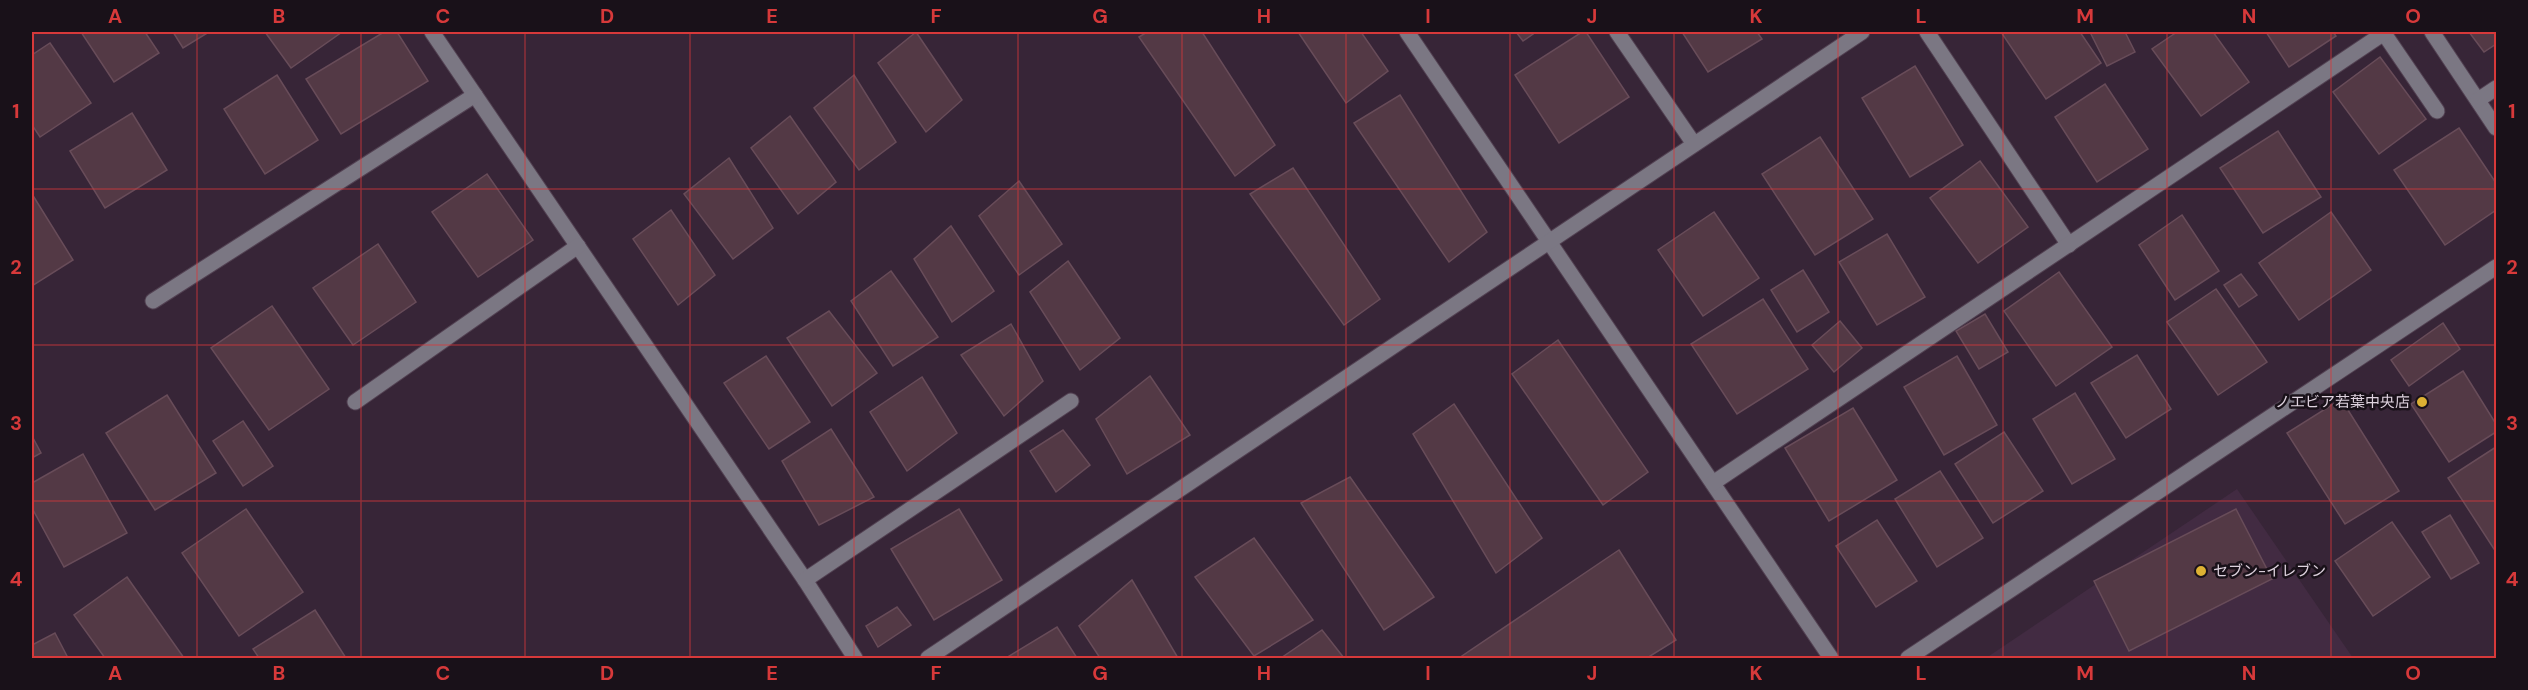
<svg xmlns="http://www.w3.org/2000/svg" width="2528" height="690" font-family="'DM Sans','Noto Sans JP',sans-serif">
	<style>
		.built { fill: #422b42 }
		.building { fill: #533945; stroke: #684c59; stroke-width: 1.5 }
		.lines { fill: none; stroke-linecap: round; stroke-linejoin: round }
		.minor-casing { stroke: #524152; stroke-width: 17 }
		.minor { stroke: #7b7783; stroke-width: 15 }
		.grid { fill: none; stroke: #d7393a; stroke-width: 1.5; stroke-opacity: 0.55 }
		.poi-dot { fill: #ddb133; stroke: #191119; stroke-width: 2 }
		.labels { text-anchor: middle; dominant-baseline: central; stroke-width: 5; stroke-linejoin: round; paint-order: stroke }
		.poi-label { font-size: 15px; fill: #ded2de; stroke: #191119; text-anchor: end }
		.neatline { fill: none; stroke: #d7393a; stroke-width: 2 }
		.grid-label { font-size: 20px; text-anchor: middle; font-weight: bold; fill: #d7393a }
	</style>
	<rect width="100%" height="100%" fill="#372537"/>
	<!-- built -->
	<path class="built" d="M2237 489 2353 658H1986Z"/>
	<!-- building -->
	<g class="building">
		<path d="M81 32H145L159 53 114 82Z"/>
		<path d="M173 32H209L183 48Z"/>
		<path d="M265 32H342L291 68Z"/>
		<path d="M384 32H397L428 81 341 134 306 79Z"/>
		<path d="M916 32 962 100 926 132 878 63Z"/>
		<path d="M1147 32H1202L1275 145 1235 176 1139 37Z"/>
		<path d="M1298 32H1361L1388 71 1346 103Z"/>
		<path d="M1516 32H1536L1523 41Z"/>
		<path d="M1582 32H1586L1629 97 1559 143 1515 75Z"/>
		<path d="M1682 32H1757L1762 39 1708 72Z"/>
		<path d="M2001 32H2080L2101 63 2046 99Z"/>
		<path d="M2090 32H2125L2135 52 2107 66Z"/>
		<path d="M2177 32H2213L2249 82 2201 116 2152 49Z"/>
		<path d="M2266 32H2333L2336 36 2289 67Z"/>
		<path d="M2469 32H2496V44L2484 52Z"/>
		<path d="M50 43 91 103 40 137 32 125V55Z"/>
		<path d="M2380 57 2426 119 2379 154 2333 92Z"/>
		<path d="M1915 66 1963 145 1910 177 1862 98Z"/>
		<path d="M277 75 318 140 265 174 224 109Z"/>
		<path d="M854 75 896 142 859 170 814 108Z"/>
		<path d="M2105 84 2148 149 2097 182 2055 117Z"/>
		<path d="M1400 95 1487 232 1449 262 1354 123Z"/>
		<path d="M132 113 167 170 105 208 70 151Z"/>
		<path d="M790 116 836 182 798 214 751 148Z"/>
		<path d="M2459 128 2496 183V210L2445 245 2394 170Z"/>
		<path d="M2278 131 2321 197 2263 233 2220 168Z"/>
		<path d="M1820 137 1873 219 1815 255 1762 174Z"/>
		<path d="M729 158 773 228 733 259 684 194Z"/>
		<path d="M1980 161 2028 227 1978 263 1930 198Z"/>
		<path d="M1293 168 1380 299 1344 325 1250 194Z"/>
		<path d="M487 174 533 240 478 277 432 212Z"/>
		<path d="M1019 181 1062 244 1019 275 979 216Z"/>
		<path d="M32 194 73 260 32 286Z"/>
		<path d="M671 210 715 275 678 305 633 239Z"/>
		<path d="M1714 212 1759 278 1703 316 1658 250Z"/>
		<path d="M2331 212 2371 270 2299 320 2259 263Z"/>
		<path d="M2182 215 2219 271 2175 300 2139 245Z"/>
		<path d="M951 226 994 291 952 322 914 259Z"/>
		<path d="M1887 234 1925 297 1877 325 1839 262Z"/>
		<path d="M378 244 416 302 353 345 313 288Z"/>
		<path d="M1068 261 1120 338 1080 370 1030 292Z"/>
		<path d="M1803 270 1829 312 1797 332 1771 290Z"/>
		<path d="M891 271 938 337 893 366 851 301Z"/>
		<path d="M2059 272 2112 347 2056 386 2004 311Z"/>
		<path d="M2241 274 2257 295 2239 307 2224 285Z"/>
		<path d="M2216 289 2267 362 2218 395 2167 322Z"/>
		<path d="M1763 299 1808 369 1737 414 1691 344Z"/>
		<path d="M272 306 329 389 269 430 211 348Z"/>
		<path d="M829 311 877 373 832 406 787 338Z"/>
		<path d="M1985 314 2008 352 1979 369 1956 331Z"/>
		<path d="M1840 321 1862 348 1834 372 1812 345Z"/>
		<path d="M2443 323 2460 349 2409 386 2391 360Z"/>
		<path d="M1011 324 1043 381 1004 416 961 355Z"/>
		<path d="M1558 340 1648 472 1603 505 1512 374Z"/>
		<path d="M2137 355 2171 409 2126 438 2091 383Z"/>
		<path d="M766 356 810 422 769 449 724 383Z"/>
		<path d="M1957 356 1997 425 1944 455 1904 387Z"/>
		<path d="M2463 371 2496 424V432L2449 462 2411 404Z"/>
		<path d="M1150 376 1190 435 1127 474 1096 419Z"/>
		<path d="M922 377 957 433 907 471 870 412Z"/>
		<path d="M2075 393 2115 459 2072 484 2033 419Z"/>
		<path d="M167 395 216 473 155 510 106 433Z"/>
		<path d="M2341 399 2399 491 2345 524 2287 433Z"/>
		<path d="M1454 404 1542 538 1496 573 1413 434Z"/>
		<path d="M1853 408 1897 480 1829 521 1785 448Z"/>
		<path d="M243 421 273 466 243 486 213 441Z"/>
		<path d="M831 429 874 497 819 525 782 461Z"/>
		<path d="M1063 430 1090 465 1056 492 1030 451Z"/>
		<path d="M2004 432 2043 491 1993 523 1955 464Z"/>
		<path d="M32 436 41 453 32 458Z"/>
		<path d="M2496 447V548L2494 549 2448 478Z"/>
		<path d="M83 454 127 533 64 567 32 508V483Z"/>
		<path d="M1940 471 1983 538 1937 567 1895 499Z"/>
		<path d="M1350 477 1434 597 1384 630 1301 503Z"/>
		<path d="M246 509 303 592 239 636 182 553Z"/>
		<path d="M959 509 1002 580 934 620 891 549Z"/>
		<path d="M2236 509 2272 579 2129 651 2094 581Z"/>
		<path d="M2450 515 2479 563 2451 579 2422 532Z"/>
		<path d="M1877 520 1917 581 1876 607 1836 546Z"/>
		<path d="M2392 522 2430 577 2373 616 2335 561Z"/>
		<path d="M1254 538 1313 620 1254 656 1195 577Z"/>
		<path d="M1619 550 1676 640 1647 658H1459Z"/>
		<path d="M127 577 184 658H105L74 615Z"/>
		<path d="M1132 580 1178 658H1100L1079 626Z"/>
		<path d="M897 607 911 625 878 647 866 626Z"/>
		<path d="M315 610 346 658H259L253 649Z"/>
		<path d="M1057 627 1077 658H1006Z"/>
		<path d="M1322 630 1344 658H1281Z"/>
		<path d="M55 633 68 658H32V645Z"/>
	</g>
	<g class="lines">
		<!-- minor casing -->
		<g class="minor-casing">
			<g id="minor">
				<path d="M432 32 805 580 855 658"/>
				<path d="M1407 32 1831 658"/>
				<path d="M1617 32 1694 144"/>
				<path d="M1927 32 2069 245"/>
				<path d="M2383 32 2437 111"/>
				<path d="M2432 32 2496 128"/>
				<path d="M2478 100 2496 88"/>
				<path d="M153 301 475 95"/>
				<path d="M355 402 578 246"/>
				<path d="M1713 483 2384 33"/>
				<path d="M805 580 1071 401"/>
				<path d="M928 658 1862 32"/>
				<path d="M1908 658 2496 267"/>
			</g>
		</g>
		<!-- minor -->
		<use href="#minor" class="minor"/>
	</g>
	<!-- grid -->
	<path class="grid" d="M197 32V658M361 32V658M525 32V658M690 32V658M854 32V658M1018 32V658M1182 32V658M1346 32V658M1510 32V658M1674 32V658M1838 32V658M2003 32V658M2167 32V658M2331 32V658M32 189H2496M32 345H2496M32 501H2496"/>
	<!-- markers -->
	<g class="poi-dot">
		<circle cx="2422" cy="402" r="6"/>
		<circle cx="2201" cy="571" r="6"/>
	</g>
	<g class="labels">
		<!-- poi labels -->
		<g class="poi-label">
			<text x="2410" y="402">ノエビア若葉中央店</text>
			<text x="2213" y="571" text-anchor="start">セブン-イレブン</text>
		</g>
	</g>
	<!-- border -->
	<rect width="2528" height="690" fill="none" stroke="#191119" stroke-width="66"/>
	<rect x="33" y="33" width="2462" height="624" class="neatline"/>
	<g class="grid-label">
		<text x="115" y="23">A</text>
		<text x="279" y="23">B</text>
		<text x="443" y="23">C</text>
		<text x="607" y="23">D</text>
		<text x="772" y="23">E</text>
		<text x="936" y="23">F</text>
		<text x="1100" y="23">G</text>
		<text x="1264" y="23">H</text>
		<text x="1428" y="23">I</text>
		<text x="1592" y="23">J</text>
		<text x="1756" y="23">K</text>
		<text x="1921" y="23">L</text>
		<text x="2085" y="23">M</text>
		<text x="2249" y="23">N</text>
		<text x="2413" y="23">O</text>
		<text x="16" y="118">1</text>
		<text x="2512" y="118">1</text>
		<text x="16" y="274">2</text>
		<text x="2512" y="274">2</text>
		<text x="16" y="430">3</text>
		<text x="2512" y="430">3</text>
		<text x="16" y="586">4</text>
		<text x="2512" y="586">4</text>
		<text x="115" y="680">A</text>
		<text x="279" y="680">B</text>
		<text x="443" y="680">C</text>
		<text x="607" y="680">D</text>
		<text x="772" y="680">E</text>
		<text x="936" y="680">F</text>
		<text x="1100" y="680">G</text>
		<text x="1264" y="680">H</text>
		<text x="1428" y="680">I</text>
		<text x="1592" y="680">J</text>
		<text x="1756" y="680">K</text>
		<text x="1921" y="680">L</text>
		<text x="2085" y="680">M</text>
		<text x="2249" y="680">N</text>
		<text x="2413" y="680">O</text>
	</g>
</svg>
